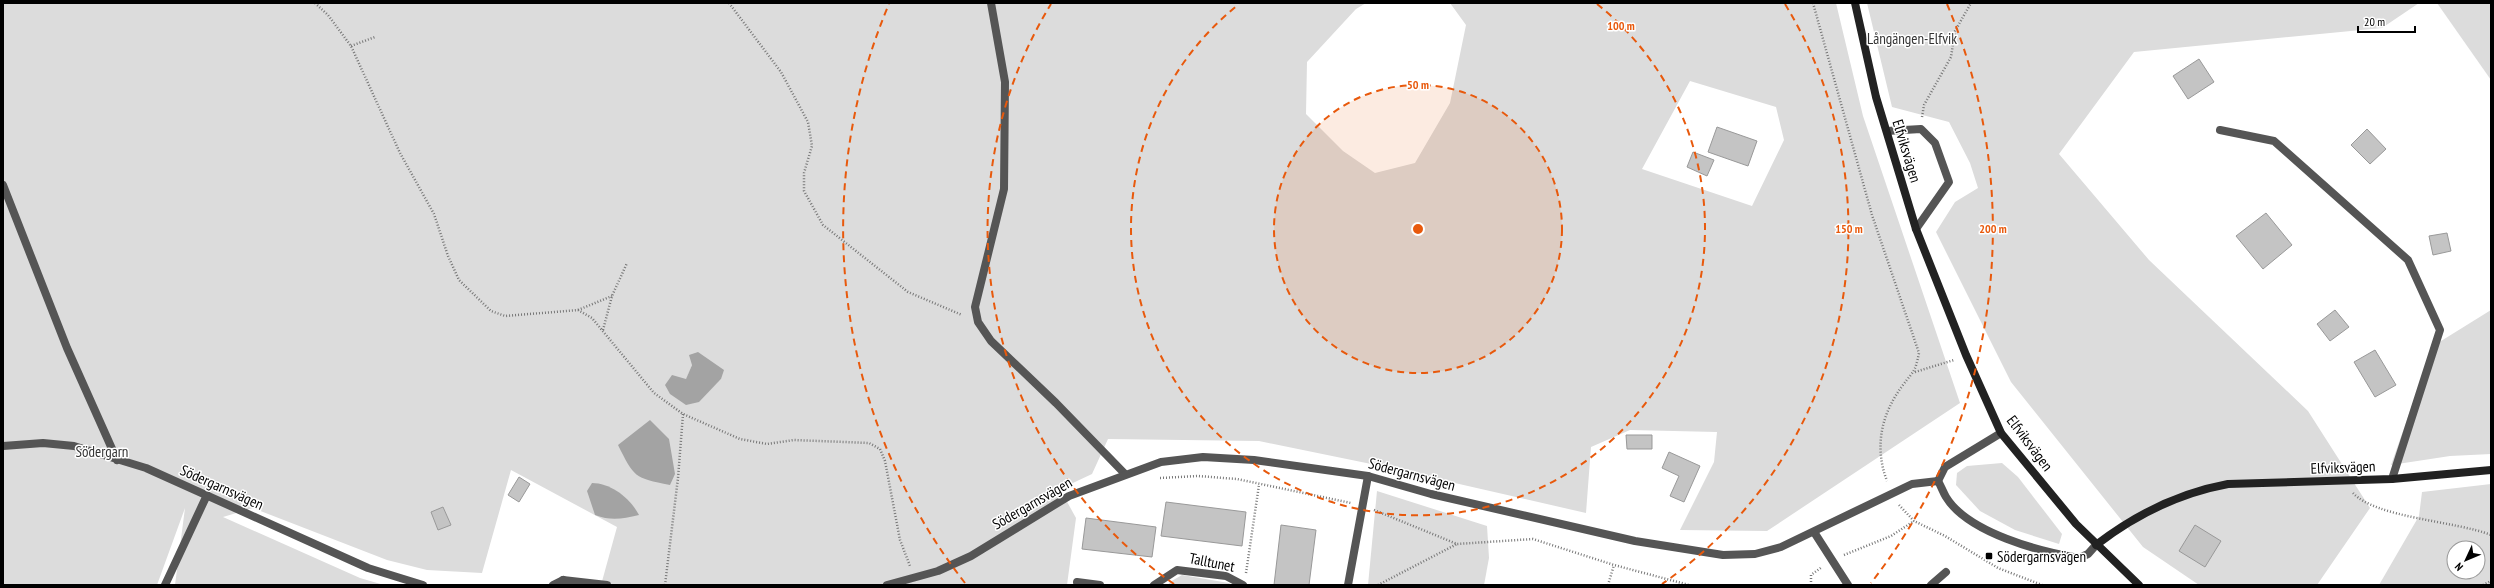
<svg xmlns="http://www.w3.org/2000/svg" width="2494" height="588" font-family="'PT Sans Narrow',sans-serif">
	<style>
		.green { fill: #dcdcdc; fill-rule: evenodd }
		.water { fill: #a3a3a3 }
		.building { fill: #c4c4c4; stroke: #999 }
		.lines { fill: none; stroke-linecap: round; stroke-linejoin: round }
		.path { stroke: #777; stroke-width: 2.5; stroke-dasharray: 1 2; stroke-linecap: butt }
		.lane { stroke: #555; stroke-width: 8 }
		.street { stroke: #555; stroke-width: 8 }
		.secondary { stroke: #222; stroke-width: 8 }
		.ring { fill: none; stroke: #e8590c; stroke-width: 2; stroke-dasharray: 7 5 }
		.poi-dot { fill: #000; stroke: #fff; stroke-width: 1.5 }
		.labels { text-anchor: middle; dominant-baseline: central; stroke-width: 3; stroke-linejoin: round; paint-order: stroke }
		.park-label { font-size: 15px; fill: #333; stroke: #fff }
		.street-label { font-size: 15px; fill: #000; stroke: #fff }
		.poi-label { font-size: 15px; fill: #000; stroke: #fff; text-anchor: start }
		.centre { fill: #e8590c; stroke: #fff; stroke-width: 2 }
		.ring-label { font-size: 12px; text-anchor: middle; font-weight: bold; fill: #e8590c; stroke: #fff; stroke-width: 3; stroke-linejoin: round; paint-order: stroke }
	</style>
	<rect width="100%" height="100%" fill="#fff"/>
	<!-- green -->
	<g class="green">
		<path d="M3 3H1366L1356 9 1307 62 1306 114 1343 151 1375 173 1415 163 1450 103 1466 25 1450 3H1836L1863 116 1960 403 1767 531 1680 530 1714 462 1717 432 1630 430 1591 447 1586 513 1376 465 1259 441 1108 439 1092 474 1060 489 1076 518 1067 585H601L617 527 511 470 482 573 427 570 387 560 253 508 223 517 360 578 384 585H175L185 508 157 585H3ZM1690 81 1776 107 1784 140 1752 206 1642 169ZM692 365 721 379 699 401 686 380Z"/>
		<path d="M1867 3H2419L2382 28 2134 52 2059 154 2149 260 2308 411 2370 508 2317 585H2199L2143 547 2011 382 1936 232 1955 202 1978 188 1970 163 1949 122 1892 107Z"/>
		<path d="M2437 3H2491V80Z"/>
		<path d="M2491 310V454L2450 456 2391 465 2433 346Z"/>
		<path d="M2002 463 2018 477 2062 534 2059 544 2015 530 1980 511 1956 485 1957 473 1967 466Z"/>
		<path d="M2491 484V585H2379L2419 516 2422 492ZM2454 548H2478V572H2454Z"/>
		<path d="M1377 491 1487 526 1489 558 1484 585H1368Z"/>
		<path d="M1182 575 1229 583 1231 585H1168L1170 582Z"/>
	</g>
	<!-- water -->
	<g class="water">
		<path d="M698 352 724 370 721 379 699 402 686 405 670 394 665 385 672 375 686 379 692 365 689 355Z"/>
		<path d="M650 420 669 439 675 474 670 485C634 478 634 477 618 445Z"/>
		<path d="M592 483C611 483 630 498 639 515 622 519 611 521 595 515L587 491Z"/>
	</g>
	<!-- building -->
	<g class="building">
		<path d="M2199 59 2214 82 2188 99 2173 76Z"/>
		<path d="M1717 127 1757 141 1748 166 1708 152Z"/>
		<path d="M2367 129 2386 149 2370 164 2351 145Z"/>
		<path d="M1693 152 1714 160 1707 176 1687 167Z"/>
		<path d="M2266 213 2292 245 2263 269 2236 236Z"/>
		<path d="M2447 233 2451 251 2433 255 2429 236Z"/>
		<path d="M2335 310 2349 327 2330 341 2317 324Z"/>
		<path d="M2375 350 2396 385 2375 397 2354 362Z"/>
		<path d="M1626 435H1652V449H1627Z"/>
		<path d="M1669 452 1700 466 1684 502 1670 496 1679 476 1662 468Z"/>
		<path d="M519 477 530 484 519 502 508 495Z"/>
		<path d="M1166 502 1246 512 1242 546 1161 536Z"/>
		<path d="M443 507 451 525 438 530 431 512Z"/>
		<path d="M1086 518 1156 527 1152 557 1082 549Z"/>
		<path d="M1281 525 1316 530 1309 585H1274Z"/>
		<path d="M2195 525 2221 541 2205 567 2179 551Z"/>
	</g>
	<g class="lines">
		<!-- path -->
		<g class="path">
			<path d="M315 3 328 15 351 46 400 153 434 214 448 256 459 280 491 311 505 316 578 310 592 318 654 393 683 414 740 439 767 444 794 440 869 443 880 449 885 461 900 540 910 566"/>
			<path d="M729 3 781 72 808 122 812 146 804 173V191L823 225 908 292 962 315"/>
			<path d="M1813 3 1872 215 1919 353C1915 373 1914 370 1903 385 1881 414 1874 447 1887 481"/>
			<path d="M351 46 375 37"/>
			<path d="M1922 117 1924 105 1951 57 1955 31 1971 3"/>
			<path d="M578 310 612 296"/>
			<path d="M603 330 612 296 627 263"/>
			<path d="M1915 372 1954 360"/>
			<path d="M1160 478 1198 476 1237 479 1351 503"/>
			<path d="M2353 493C2376 518 2456 521 2491 535"/>
			<path d="M1899 505 1914 521 1945 536 1998 568 2042 585"/>
			<path d="M1374 510 1457 544 1533 539 1614 565 1689 585"/>
			<path d="M1844 555 1891 536 1914 521"/>
			<path d="M1246 573 1259 485"/>
			<path d="M665 585 678 478 683 414"/>
			<path d="M1378 585 1457 544"/>
			<path d="M1608 585 1614 565"/>
			<path d="M1811 585V575L1822 567"/>
			<path d="M2483 585 2491 581"/>
		</g>
		<!-- lane -->
		<g class="lane">
			<path d="M991 3 1005 82 1004 189 975 307 978 322 991 341 1056 403 1125 474"/>
			<path d="M1887 131 1921 129 1935 143 1949 182 1916 229"/>
			<path d="M3 185 67 348 117 460"/>
			<path d="M3 446 43 443 74 446 146 468 368 568 423 585"/>
			<path d="M1077 582 1100 585"/>
			<path d="M165 585 207 495"/>
			<path d="M553 585 563 580"/>
			<path d="M1931 585 1946 572"/>
		</g>
		<!-- street -->
		<g class="street">
			<path d="M2220 130 2274 141 2408 260 2440 330 2392 479"/>
			<path d="M1938 481C1941 486 1943 492 1946 497 1968 533 2041 552 2079 558L2088 554 2096 545"/>
			<path d="M1938 481 1945 467 2001 433"/>
			<path d="M1814 532 1848 585"/>
			<path d="M563 580 607 585"/>
			<path d="M887 585 938 571 971 556 1069 496 1161 462 1203 457 1254 460 1368 476 1431 494 1635 541 1723 555 1755 554 1781 547 1912 484 1938 481"/>
			<path d="M1154 585 1177 570 1226 576 1243 585"/>
			<path d="M1348 585 1368 476"/>
		</g>
		<!-- secondary -->
		<g class="secondary">
			<path d="M1855 3 1876 97 1916 229 1966 355 2001 433 2076 524 2139 585"/>
			<path d="M2096 545C2135 515 2179 493 2228 484L2392 479 2491 470"/>
		</g>
	</g>
	<!-- distance rings -->
	<circle cx="1418" cy="229" r="144" fill="#e8590c" fill-opacity=".12"/>
	<g class="ring">
		<circle cx="1418" cy="229" r="144"/>
		<path d="M1597 4A287 287 0 1 1 1239 4"/>
		<path d="M1174 584A431 431 0 0 1 1051 4M1785 4A431 431 0 0 1 1662 584"/>
		<path d="M965 583A575 575 0 0 1 889 4M1947 4A575 575 0 0 1 1871 583"/>
	</g>
	<!-- markers -->
	<rect class="poi-dot" x="1985" y="552" width="8" height="8" rx="2"/>
	<g class="labels">
		<!-- park labels -->
		<g class="park-label">
			<text x="1912" y="38">Långängen-Elfvik</text>
			<text x="102" y="451">Södergarn</text>
		</g>
		<!-- street labels -->
		<g class="street-label">
			<text transform="translate(1907 151) rotate(73)">Elfviksvägen</text>
			<text transform="translate(2030 443) rotate(53)">Elfviksvägen</text>
			<text transform="translate(2343 467) rotate(-2)">Elfviksvägen</text>
			<text transform="translate(1412 474) rotate(15)">Södergarnsvägen</text>
			<text transform="translate(222 487) rotate(24)">Södergarnsvägen</text>
			<text transform="translate(1032 503) rotate(-30)">Södergarnsvägen</text>
			<text transform="translate(1212 562) rotate(11)">Talltunet</text>
		</g>
		<!-- poi labels -->
		<g class="poi-label">
			<text x="1997" y="556">Södergarnsvägen</text>
		</g>
	</g>
	<circle cx="1418" cy="229" r="6" class="centre"/>
	<g class="ring-label">
		<text x="1621" y="30">100 m</text>
		<text x="1418" y="89">50 m</text>
		<text x="1849" y="233">150 m</text>
		<text x="1993" y="233">200 m</text>
	</g>
	<!-- border -->
	<rect width="2494" height="588" fill="none" stroke="#000000" stroke-width="8"/>
	<!-- north arrow -->
	<g transform="translate(2466 560) rotate(226)"><circle r="19" fill="#ffffff" stroke="#999999"/>
	<path d="M0-3L7 15L0 10L-7 15Z" fill="#000000"/>
	<text y="-6" font-size="11" font-weight="bold" text-anchor="middle" fill="#000000">N</text>
	</g>
	<!-- scale -->
	<path d="M2358 26v6h57v-6" fill="none" stroke="#000000" stroke-width="2"/>
	<text x="2364" y="26" font-size="12" fill="#000000" stroke="#ffffff" stroke-width="3" paint-order="stroke">20 m</text>
</svg>
